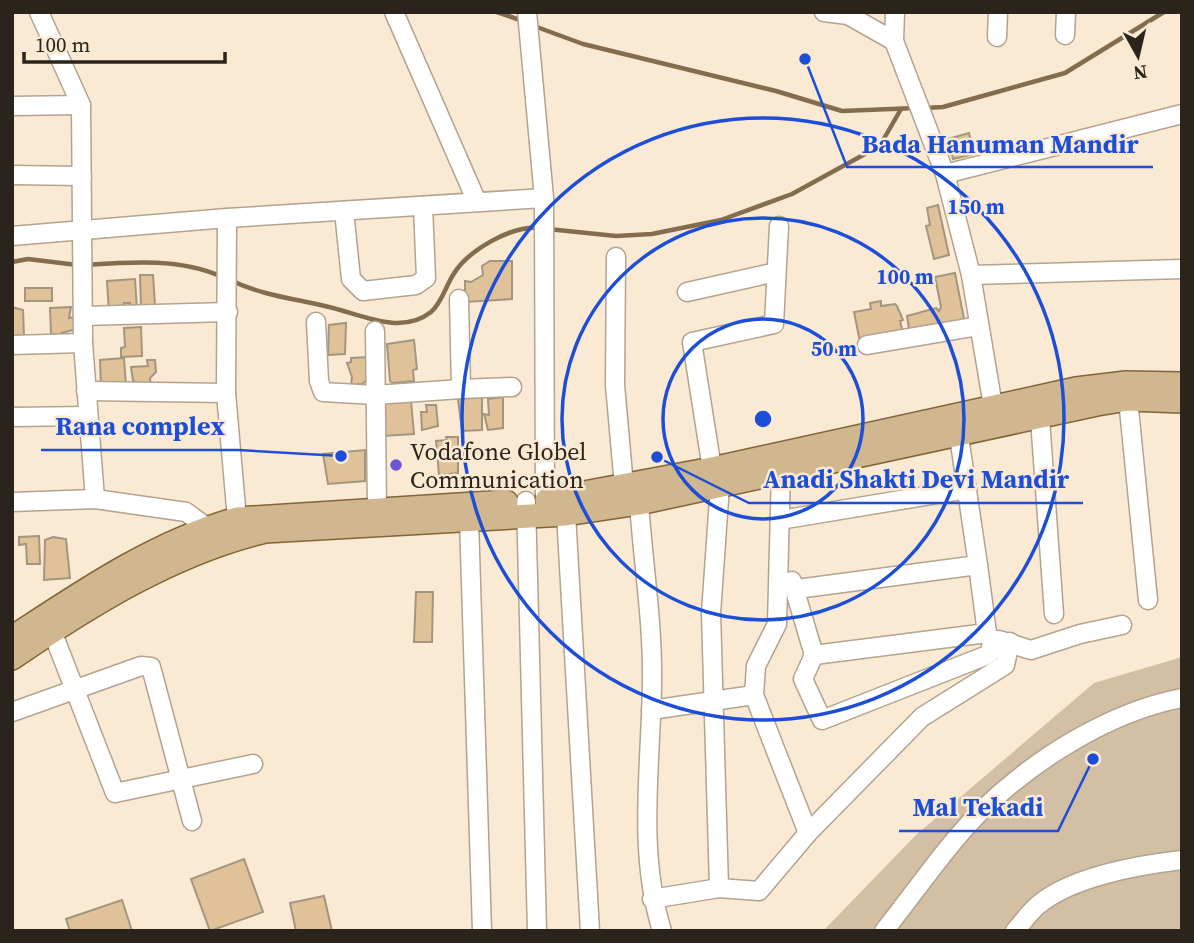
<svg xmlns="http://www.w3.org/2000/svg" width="1194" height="943" font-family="'Source Serif 4',serif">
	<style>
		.green { fill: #d2bfa4 }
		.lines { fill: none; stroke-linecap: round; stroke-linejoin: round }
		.stream { stroke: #836d4e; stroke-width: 4.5 }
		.building { fill: #e0c298; stroke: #a49580; stroke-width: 2 }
		.minor-casing { stroke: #b3a38f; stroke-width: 21 }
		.major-casing { stroke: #826437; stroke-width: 26 }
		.minor { stroke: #fff; stroke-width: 18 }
		.major { stroke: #d1b78f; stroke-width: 23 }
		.ring { fill: none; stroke: #1d4ed8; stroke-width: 3.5 }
		.poi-dot { fill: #6a58d1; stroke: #faead3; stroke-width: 2.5 }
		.labels { text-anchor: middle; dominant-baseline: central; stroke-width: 5; stroke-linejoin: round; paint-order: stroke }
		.poi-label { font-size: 24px; fill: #2a241c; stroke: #faead3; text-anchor: start }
		.centre { fill: #1d4ed8; stroke: #faead3; stroke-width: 3.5 }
		.ring-label { font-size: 21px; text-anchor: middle; font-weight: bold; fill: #1d4ed8; stroke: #faead3; stroke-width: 5; stroke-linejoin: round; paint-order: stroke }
		.leader { fill: none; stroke: #1d4ed8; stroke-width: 2.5 }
		.callout-dot { fill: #1d4ed8; stroke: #faead3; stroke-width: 2.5 }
		.callout-label { font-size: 26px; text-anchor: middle; font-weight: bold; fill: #1d4ed8; stroke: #faead3; stroke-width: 5; stroke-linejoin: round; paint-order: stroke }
	</style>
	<rect width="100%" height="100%" fill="#faead3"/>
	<!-- green -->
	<path class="green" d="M1182 657V931H823L916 835 1094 683Z"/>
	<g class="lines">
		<!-- stream -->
		<g class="stream">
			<path d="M497 12 523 21"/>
			<path d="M534 26 583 44 776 91 842 111 916 108"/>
			<path d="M925 108 943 107 1065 73 1164 12"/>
			<path d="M548 229 616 236 652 234 721 220 792 194 865 154 882 142 901 109"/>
			<path d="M12 262 28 259 77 265"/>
			<path d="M86 265C130 262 181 258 222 277"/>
			<path d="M230 280C263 296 298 299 333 308 364 316 402 335 431 312 441 304 446 286 453 275 467 251 511 225 540 228"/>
		</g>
	</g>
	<!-- building -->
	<g class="building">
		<path d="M969 133 974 154 953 159 948 139Z"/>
		<path d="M938 205 949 255 934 259 926 226 930 225 927 208Z"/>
		<path d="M490 261H512V299L465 302V281L471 282 483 275 482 266Z"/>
		<path d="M955 273 965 324 910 335 907 316 936 308 939 311 941 307 935 277Z"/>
		<path d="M140 275H153L155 305 141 306Z"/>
		<path d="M135 279 137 310 130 311V303H124V311L109 312 107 281Z"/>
		<rect x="25" y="288" width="27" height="13"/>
		<path d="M881 301V306L895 304 897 306 903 320 900 321 903 333 860 342 854 312 871 309 870 303Z"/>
		<path d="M12 307 23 310 24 336 12 337Z"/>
		<path d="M71 307 69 318 77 317V329L61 333 62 339H57L56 334H51L50 308Z"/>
		<path d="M346 323 345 354 328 355 329 325Z"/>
		<path d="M141 327 142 356 121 357V348L125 347 124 328Z"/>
		<path d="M414 340 417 369 413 370 414 381 393 383 390 381 387 344Z"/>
		<path d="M368 357 369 378 362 384 351 385 352 377 347 363 351 362V358Z"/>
		<path d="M124 358 126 386 101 387 100 360Z"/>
		<path d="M147 360H155L156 372 150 378 151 386 133 381 131 367 148 366Z"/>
		<path d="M482 397V430L462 431 458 399Z"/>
		<path d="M503 397V428L488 430 484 414 489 415 488 399Z"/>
		<path d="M411 401 414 434 383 436V403Z"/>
		<path d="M426 405H436L438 426 422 430 421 412H427Z"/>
		<path d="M446 437H458V473L439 475 436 441 447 440Z"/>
		<path d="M365 450V481L328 484 323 454Z"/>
		<path d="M39 536 40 564H27L26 544 19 545V537Z"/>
		<path d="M53 537 66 539 70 578 44 580 45 540Z"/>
		<path d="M416 592H433L432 642H414Z"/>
		<path d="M244 859 263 912 210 931 191 879Z"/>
		<path d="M324 896 332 931H296L290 903Z"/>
		<path d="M122 900 132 931H70L66 919Z"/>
	</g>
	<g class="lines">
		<!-- minor casing -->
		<g class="minor-casing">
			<g id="minor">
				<path d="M39 12 81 105 83 343 95 499"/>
				<path d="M394 12 477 202"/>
				<path d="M527 12 544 198 545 512"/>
				<path d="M824 12 848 15 894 41"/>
				<path d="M895 12 894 41 945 174 971 275 995 418"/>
				<path d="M1065 35 1066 12"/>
				<path d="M997 37 998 12"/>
				<path d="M12 106 81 105"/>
				<path d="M945 174 1182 114"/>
				<path d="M12 175 82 176"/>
				<path d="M344 211 351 279 363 291 416 285 426 278 423 206"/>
				<path d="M227 218 226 393 237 519"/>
				<path d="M12 236 227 218 544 198"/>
				<path d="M616 257 615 385 624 486"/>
				<path d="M971 275 1182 269"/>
				<path d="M687 292 776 272"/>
				<path d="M83 316 228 312"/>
				<path d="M316 322 319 381 323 392 375 395 461 389 459 299"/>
				<path d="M375 331 377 508"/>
				<path d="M12 345 83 343"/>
				<path d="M867 345 979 326"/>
				<path d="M461 389 512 387"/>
				<path d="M86 391 226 393"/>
				<path d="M1128 399 1148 600"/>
				<path d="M1039 405 1054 614"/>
				<path d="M12 417 88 416"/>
				<path d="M712 469 692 342 774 324 779 226"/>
				<path d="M781 471 777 624 756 666 754 695 808 833"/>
				<path d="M720 485 711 613 719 888 759 891 808 833 922 717 1005 665 1010 642"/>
				<path d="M526 501 537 931"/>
				<path d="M12 502 95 499 186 512 216 534"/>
				<path d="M639 503C643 562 653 623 652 683 651 766 637 850 662 931"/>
				<path d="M566 514 590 931"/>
				<path d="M469 520 482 931"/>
				<path d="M780 520 967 489"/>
				<path d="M792 581 814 655 987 633"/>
				<path d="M797 589 978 565 957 423"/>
				<path d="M52 631 115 793 253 764"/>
				<path d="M999 640 1031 650 1080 634 1122 625"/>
				<path d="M814 655 803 679 822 720 985 656 990 653 992 640 987 633 978 565"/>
				<path d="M651 710 754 695"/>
				<path d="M12 712 141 666 151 667 192 821"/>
				<path d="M652 899 719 888"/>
				<path d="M884 931C916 891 946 846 982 810 1035 759 1109 712 1182 698"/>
				<path d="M1015 931C1022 923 1029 913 1037 906 1070 877 1139 865 1182 860"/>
			</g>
		</g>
		<!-- major casing -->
		<g class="major-casing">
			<g id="major">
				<path d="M547 500 712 469 1076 389 1126 383 1182 384"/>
				<path d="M12 638C82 592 155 542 237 519L506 502"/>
				<path d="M12 658C90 605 173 553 265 531L566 514 639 503 1097 404 1128 399 1182 401"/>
			</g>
		</g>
		<!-- minor -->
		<use href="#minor" class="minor"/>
		<!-- major -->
		<use href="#major" class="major"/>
	</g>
	<!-- distance rings -->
	<g class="ring">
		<circle cx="763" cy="419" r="100"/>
		<circle cx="763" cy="419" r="201"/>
		<circle cx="763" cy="419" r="301"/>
	</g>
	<!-- markers -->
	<circle class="poi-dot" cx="396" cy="465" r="7"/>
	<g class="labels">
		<!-- poi labels -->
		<g class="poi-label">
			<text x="410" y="451">Vodafone Globel<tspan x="410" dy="28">Communication</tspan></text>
		</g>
	</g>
	<circle cx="763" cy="419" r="10" class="centre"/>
	<g class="ring-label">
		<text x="976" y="214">150 m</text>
		<text x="905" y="284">100 m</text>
		<text x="834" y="356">50 m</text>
	</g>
	<!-- callouts -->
	<path class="leader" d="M805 59L847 167H1153M341 456L238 450H41M657 457L749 503H1083M1093 759L1058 831H899"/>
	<g class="callout-dot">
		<circle cx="805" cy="59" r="7"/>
		<circle cx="341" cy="456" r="7"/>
		<circle cx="657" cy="457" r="7"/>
		<circle cx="1093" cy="759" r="7"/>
	</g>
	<g class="callout-label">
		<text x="1000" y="153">Bada Hanuman Mandir</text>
		<text x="140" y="435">Rana complex</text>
		<text x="916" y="488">Anadi Shakti Devi Mandir</text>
		<text x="978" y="816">Mal Tekadi</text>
	</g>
	<!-- border -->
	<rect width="1194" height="943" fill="none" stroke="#2a241c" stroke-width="28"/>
	<!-- north arrow -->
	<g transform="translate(1138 56) rotate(172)" stroke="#faead3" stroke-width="5" paint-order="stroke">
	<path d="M0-5L12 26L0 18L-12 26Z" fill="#2a241c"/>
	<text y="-10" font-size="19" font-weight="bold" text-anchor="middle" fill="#2a241c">N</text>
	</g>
	<!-- scale -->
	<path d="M24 52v10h201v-10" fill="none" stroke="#2a241c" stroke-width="3.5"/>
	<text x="35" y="52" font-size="21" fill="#2a241c" stroke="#faead3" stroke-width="5" paint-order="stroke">100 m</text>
</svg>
